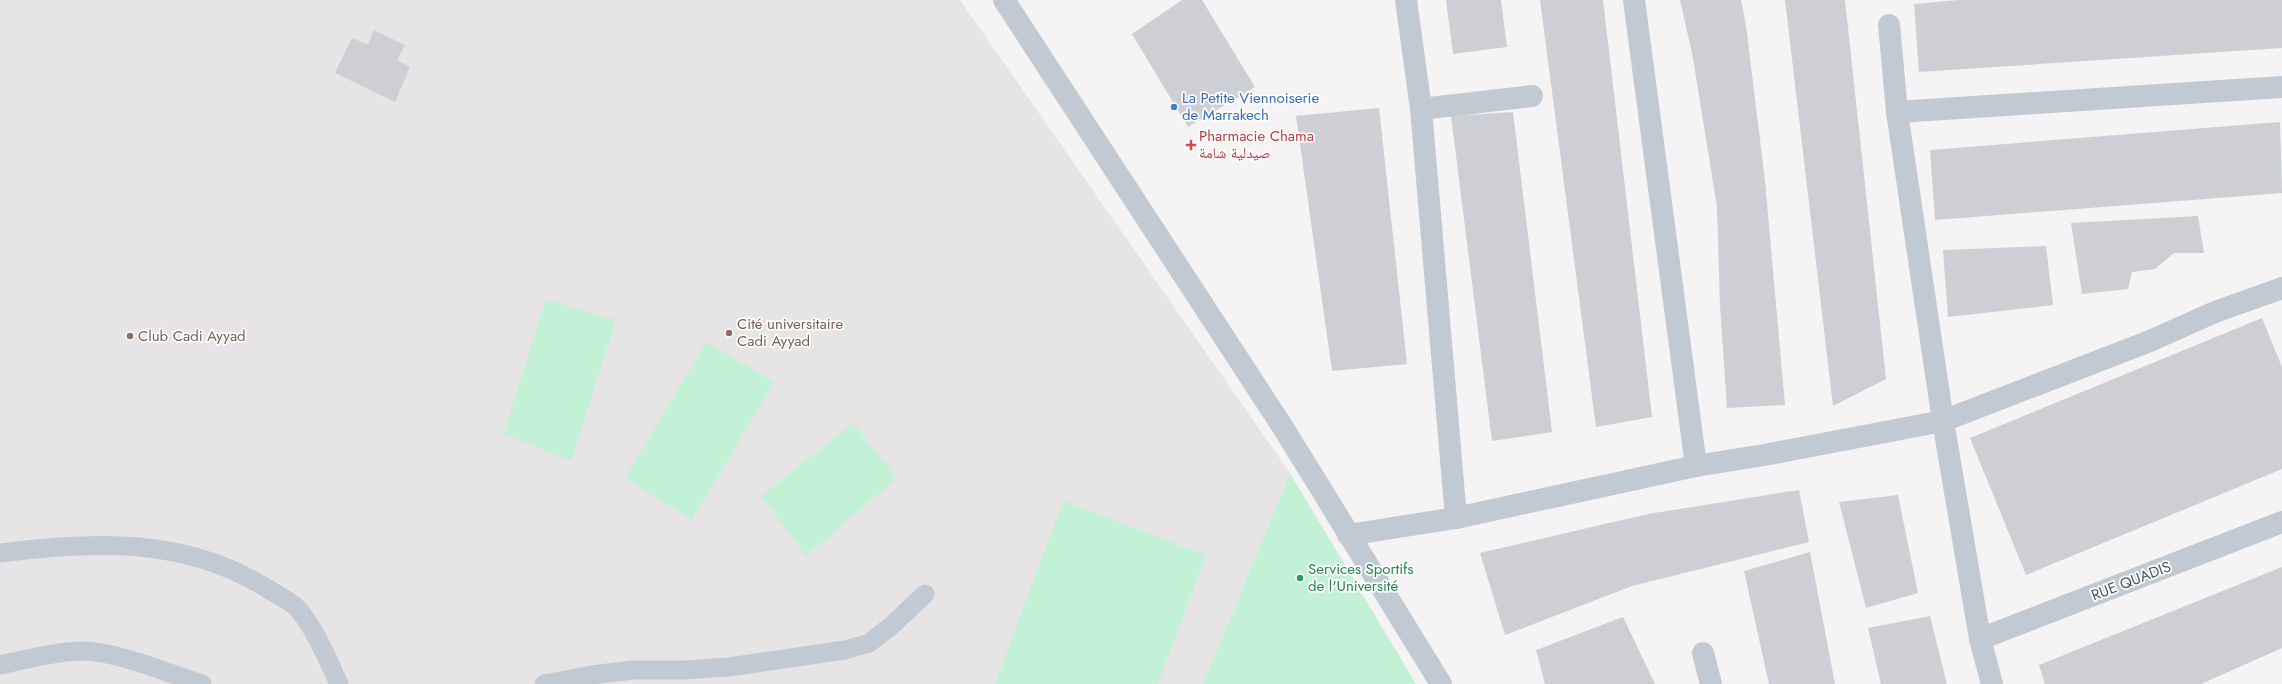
<svg xmlns="http://www.w3.org/2000/svg" width="2282" height="684" font-family="Jost,'Noto Naskh Arabic',sans-serif">
	<style>
		.education { fill: #e6e4e5 }
		.green { fill: #c3f1d5 }
		.building { fill: #cdcfd5 }
		.lines { fill: none; stroke-linecap: round; stroke-linejoin: round }
		.service { stroke: #c1cad2; stroke-width: 19 }
		.minor { stroke: #c1cad2; stroke-width: 22 }
		.shop-dot { fill: #3f7fe0; stroke: #fff; stroke-width: 1.5 }
		.health-dot { fill: #e0444e; stroke: #fff; stroke-width: 1.5 }
		.education-dot { fill: #8d6e63; stroke: #fff; stroke-width: 1.5 }
		.leisure-dot { fill: #2e9e5b; stroke: #fff; stroke-width: 1.5 }
		.labels { text-anchor: middle; dominant-baseline: central; stroke-width: 3.5; stroke-linejoin: round; paint-order: stroke }
		.shop-label { font-size: 15px; fill: #366cbe; stroke: #fff; text-anchor: start }
		.health-label { font-size: 15px; fill: #be3a42; stroke: #fff; text-anchor: start }
		.education-label { font-size: 15px; fill: #785e54; stroke: #fff; text-anchor: start }
		.leisure-label { font-size: 15px; fill: #27864d; stroke: #fff; text-anchor: start }
		.street-label { font-size: 15px; fill: #4a5661; stroke: #fff }
	</style>
	<rect width="100%" height="100%" fill="#f5f3f3"/>
	<!-- education -->
	<path class="education" d="M0 0H960L1290 473 1203 684H0Z"/>
	<!-- green -->
	<g class="green">
		<path d="M546 300 616 320 571 461 503 434Z"/>
		<path d="M706 342 774 382 692 520 625 478Z"/>
		<path d="M853 423 897 478 806 556 761 496Z"/>
		<path d="M1290 473 1416 684H1203Z"/>
		<path d="M1063 501 1206 555 1158 684H995Z"/>
	</g>
	<!-- building -->
	<g class="building">
		<path d="M1182 0H1202L1255 87 1188 127 1132 34Z"/>
		<path d="M1446 0H1501L1507 47 1453 54Z"/>
		<path d="M1540 0H1603L1652 417 1596 427Z"/>
		<path d="M1680 0H1741L1746 25 1765 181 1785 405 1727 408 1720 306 1717 207 1693 58Z"/>
		<path d="M1785 0H1845L1886 379 1833 406Z"/>
		<path d="M1959 0H2282V48L1919 72 1914 4Z"/>
		<path d="M374 30 405 45 397 60 410 67 395 102 335 73 352 38 368 45Z"/>
		<path d="M1379 108 1407 364 1332 371 1296 116Z"/>
		<path d="M1513 112 1552 432 1492 441 1451 116Z"/>
		<path d="M2280 122 2282 193 1935 220 1930 150Z"/>
		<path d="M2198 216 2204 253H2174L2155 269 2132 272 2128 289 2082 294 2071 223Z"/>
		<path d="M2046 246 2053 305 1948 317 1943 250Z"/>
		<path d="M2262 318 2282 367V469L2026 575 1970 438Z"/>
		<path d="M1799 490 1809 542 1632 586 1505 635 1480 553 1648 514Z"/>
		<path d="M1898 495 1918 593 1866 608 1839 502Z"/>
		<path d="M1810 552 1835 684H1769L1744 571Z"/>
		<path d="M2282 567V648L2201 684H2045L2039 665Z"/>
		<path d="M1930 616 1947 684H1881L1868 628Z"/>
		<path d="M1623 617 1655 684H1545L1536 650Z"/>
	</g>
	<g class="lines">
		<!-- service -->
		<g class="service">
			<path d="M0 553C93 541 186 537 268 589 277 595 289 600 296 607 313 624 329 662 339 684"/>
			<path d="M0 665C27 659 54 652 81 651 117 651 167 673 202 684"/>
			<path d="M544 684 592 675 633 670H684L729 667 845 650 869 643 891 626 925 594"/>
		</g>
		<!-- minor -->
		<g class="minor">
			<path d="M1004 0 1284 429 1441 684"/>
			<path d="M1406 0 1421 109 1456 518"/>
			<path d="M1634 0 1696 466"/>
			<path d="M1889 25 1897 112 1943 421 1980 639 1992 684"/>
			<path d="M1421 109 1532 96"/>
			<path d="M1897 112 2282 87"/>
			<path d="M1348 535 1456 518 1696 466 1764 455 1943 421 2150 341 2215 312 2282 288"/>
			<path d="M1980 639 2282 522"/>
			<path d="M1703 653 1711 684"/>
		</g>
	</g>
	<!-- markers -->
	<circle class="shop-dot" cx="1174" cy="107" r="4"/>
	<path class="health-dot" d="M1189 139h4v4h4v4h-4v4h-4v-4h-4v-4h4z"/>
	<g class="education-dot">
		<circle cx="729" cy="333" r="4"/>
		<circle cx="130" cy="336" r="4"/>
	</g>
	<circle class="leisure-dot" cx="1300" cy="578" r="4"/>
	<g class="labels">
		<!-- shop labels -->
		<g class="shop-label">
			<text x="1182" y="98">La Petite Viennoiserie<tspan x="1182" dy="17">de Marrakech</tspan></text>
		</g>
		<!-- health labels -->
		<g class="health-label">
			<text x="1199" y="136">Pharmacie Chama<tspan x="1199" dy="17">صيدلية شامة</tspan></text>
		</g>
		<!-- education labels -->
		<g class="education-label">
			<text x="737" y="324">Cité universitaire<tspan x="737" dy="17">Cadi Ayyad</tspan></text>
			<text x="138" y="336">Club Cadi Ayyad</text>
		</g>
		<!-- leisure labels -->
		<g class="leisure-label">
			<text x="1308" y="569">Services Sportifs<tspan x="1308" dy="17">de l'Université</tspan></text>
		</g>
		<!-- street labels -->
		<g class="street-label">
			<text transform="translate(2131 581) rotate(-21)">RUE QUADIS</text>
		</g>
	</g>
</svg>
